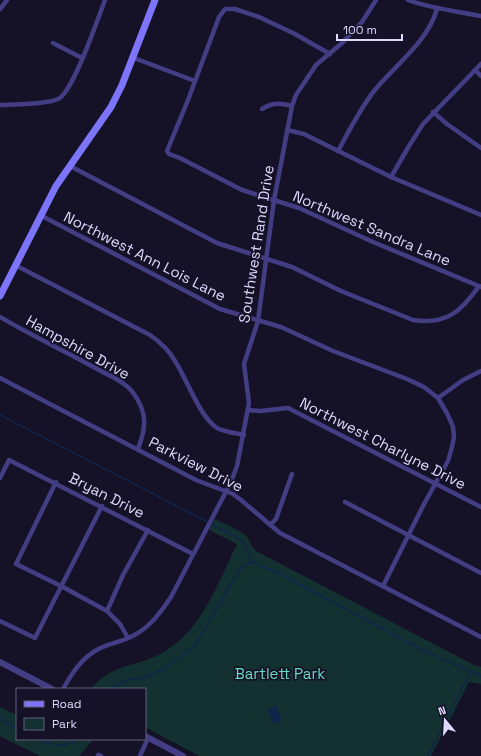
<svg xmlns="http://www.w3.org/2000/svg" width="481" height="756" font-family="'Space Grotesk',sans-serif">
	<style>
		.green { fill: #143131 }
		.water { fill: #11254b }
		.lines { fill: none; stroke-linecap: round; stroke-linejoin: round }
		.stream { stroke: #11254b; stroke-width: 1.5 }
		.minor { stroke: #433e84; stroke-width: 4.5 }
		.tertiary { stroke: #433e84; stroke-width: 6 }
		.secondary { stroke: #7c74f9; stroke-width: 7 }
		.labels { text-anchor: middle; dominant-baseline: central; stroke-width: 3.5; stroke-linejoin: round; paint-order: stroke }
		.street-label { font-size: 15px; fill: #ded9fd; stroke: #151127 }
		.park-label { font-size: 15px; fill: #67dbc2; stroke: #151127 }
	</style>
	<rect width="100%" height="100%" fill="#151127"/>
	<!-- green -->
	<g class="green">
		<path d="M215 519C225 524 239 529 247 537 250 541 252 547 256 551L474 665 481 667V684L469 682 431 756H199L145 727V689H91C109 666 132 667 156 656 200 636 217 585 237 544L209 530Z"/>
		<path d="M0 707 17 715V739H94L79 756H40L0 736Z"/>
	</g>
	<!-- water -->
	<path class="water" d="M277 706 280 718H282L283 720 272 724 268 709Z"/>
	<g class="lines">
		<!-- stream -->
		<g class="stream">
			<path d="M0 415 208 522"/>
			<path d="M211 524 241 540 244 543 252 561"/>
			<path d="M111 689 116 685 128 680 141 678 162 670 194 647 239 570 247 563 253 562 284 576 424 651 481 676"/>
			<path d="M0 719 17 728"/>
			<path d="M38 739C52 746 65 748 79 739"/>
			<path d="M428 756 470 672"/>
		</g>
		<!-- minor -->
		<g class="minor">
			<path d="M408 0C432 9 456 11 481 16"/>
			<path d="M0 9 7 0"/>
			<path d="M53 43 82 58"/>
			<path d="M330 54 295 34 259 17 235 9H225L219 17 188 100 167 151 169 154 180 158 242 190 299 208 373 242 481 287"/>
			<path d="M134 58 195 81"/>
			<path d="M475 70 481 76"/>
			<path d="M0 105C15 104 45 105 58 99 73 93 98 18 105 0"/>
			<path d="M262 109C273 102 280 103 292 106"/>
			<path d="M433 112 447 124 481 148"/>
			<path d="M287 130 304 134 391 177 481 215"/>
			<path d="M338 151C349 131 360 109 374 91 396 64 427 43 437 9"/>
			<path d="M70 166 217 243 292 267 341 291 413 320C446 325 461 312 479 286"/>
			<path d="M391 177 409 146 423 124 481 64"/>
			<path d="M40 215 220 309 281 327 333 351 407 379 424 387 438 398 448 415 453 427 454 437 452 447 448 461 424 504 383 586"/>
			<path d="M15 265 150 335C160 342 169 350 175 361 187 379 199 416 217 428 225 432 235 433 244 435"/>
			<path d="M0 317C32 336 65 351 97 369 110 376 126 382 134 394 148 414 146 428 138 449"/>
			<path d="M0 378 196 480 233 494 241 500 280 533 481 637"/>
			<path d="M438 398 463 380 481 371"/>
			<path d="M248 410 260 411 288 408 481 507"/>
			<path d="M0 478 9 460 193 554"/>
			<path d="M56 482 16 564 61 586 107 611 120 624 128 638"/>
			<path d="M345 502 481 573"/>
			<path d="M270 525 276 519 292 474"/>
			<path d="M107 611 123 575 148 530"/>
			<path d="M0 621 35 638 102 506"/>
			<path d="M63 689C71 675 80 660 95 651 104 645 116 643 126 639 147 631 159 615 171 597L231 482 237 466 249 403 244 364 258 321 274 200 292 106 296 95 316 65 342 43 362 22 376 0"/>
			<path d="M98 755 101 756"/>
			<path d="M140 756 148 738"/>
		</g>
		<!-- tertiary -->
		<g class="tertiary">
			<path d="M0 662 52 689"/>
			<path d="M145 736 183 756"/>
		</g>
		<!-- secondary -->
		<path class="secondary" d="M0 296 56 186 111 107 122 85 155 0"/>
	</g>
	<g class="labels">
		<!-- street labels -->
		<g class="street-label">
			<text transform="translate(372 228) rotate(23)">Northwest Sandra Lane</text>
			<text transform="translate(256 244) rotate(-81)">Southwest Rand Drive</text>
			<text transform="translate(145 256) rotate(27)">Northwest Ann Lois Lane</text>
			<text transform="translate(78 347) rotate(29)">Hampshire Drive</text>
			<text transform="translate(383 443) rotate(27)">Northwest Charlyne Drive</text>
			<text transform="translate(196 464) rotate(27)">Parkview Drive</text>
			<text transform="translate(107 495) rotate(27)">Bryan Drive</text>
		</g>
		<!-- park labels -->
		<g class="park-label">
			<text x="280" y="673">Bartlett Park</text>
		</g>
	</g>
	<!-- legend -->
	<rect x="16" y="688" width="130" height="52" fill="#151127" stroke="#65617d"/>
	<rect x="24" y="701" width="20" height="6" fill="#7c74f9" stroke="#65617d"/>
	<text x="52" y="708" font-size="12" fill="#ded9fd">Road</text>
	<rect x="24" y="718" width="20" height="12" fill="#143131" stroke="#65617d"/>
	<text x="52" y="728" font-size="12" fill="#ded9fd">Park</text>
	<!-- north arrow -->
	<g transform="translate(445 720) rotate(342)" stroke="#151127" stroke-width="3" paint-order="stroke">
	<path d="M0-3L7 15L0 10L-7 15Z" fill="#ded9fd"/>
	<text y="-6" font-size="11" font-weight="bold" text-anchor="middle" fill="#ded9fd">N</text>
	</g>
	<!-- scale -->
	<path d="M337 34v6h65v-6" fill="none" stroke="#ded9fd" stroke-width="2"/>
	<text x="343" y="34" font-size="12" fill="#ded9fd" stroke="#151127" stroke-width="3" paint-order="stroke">100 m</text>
</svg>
